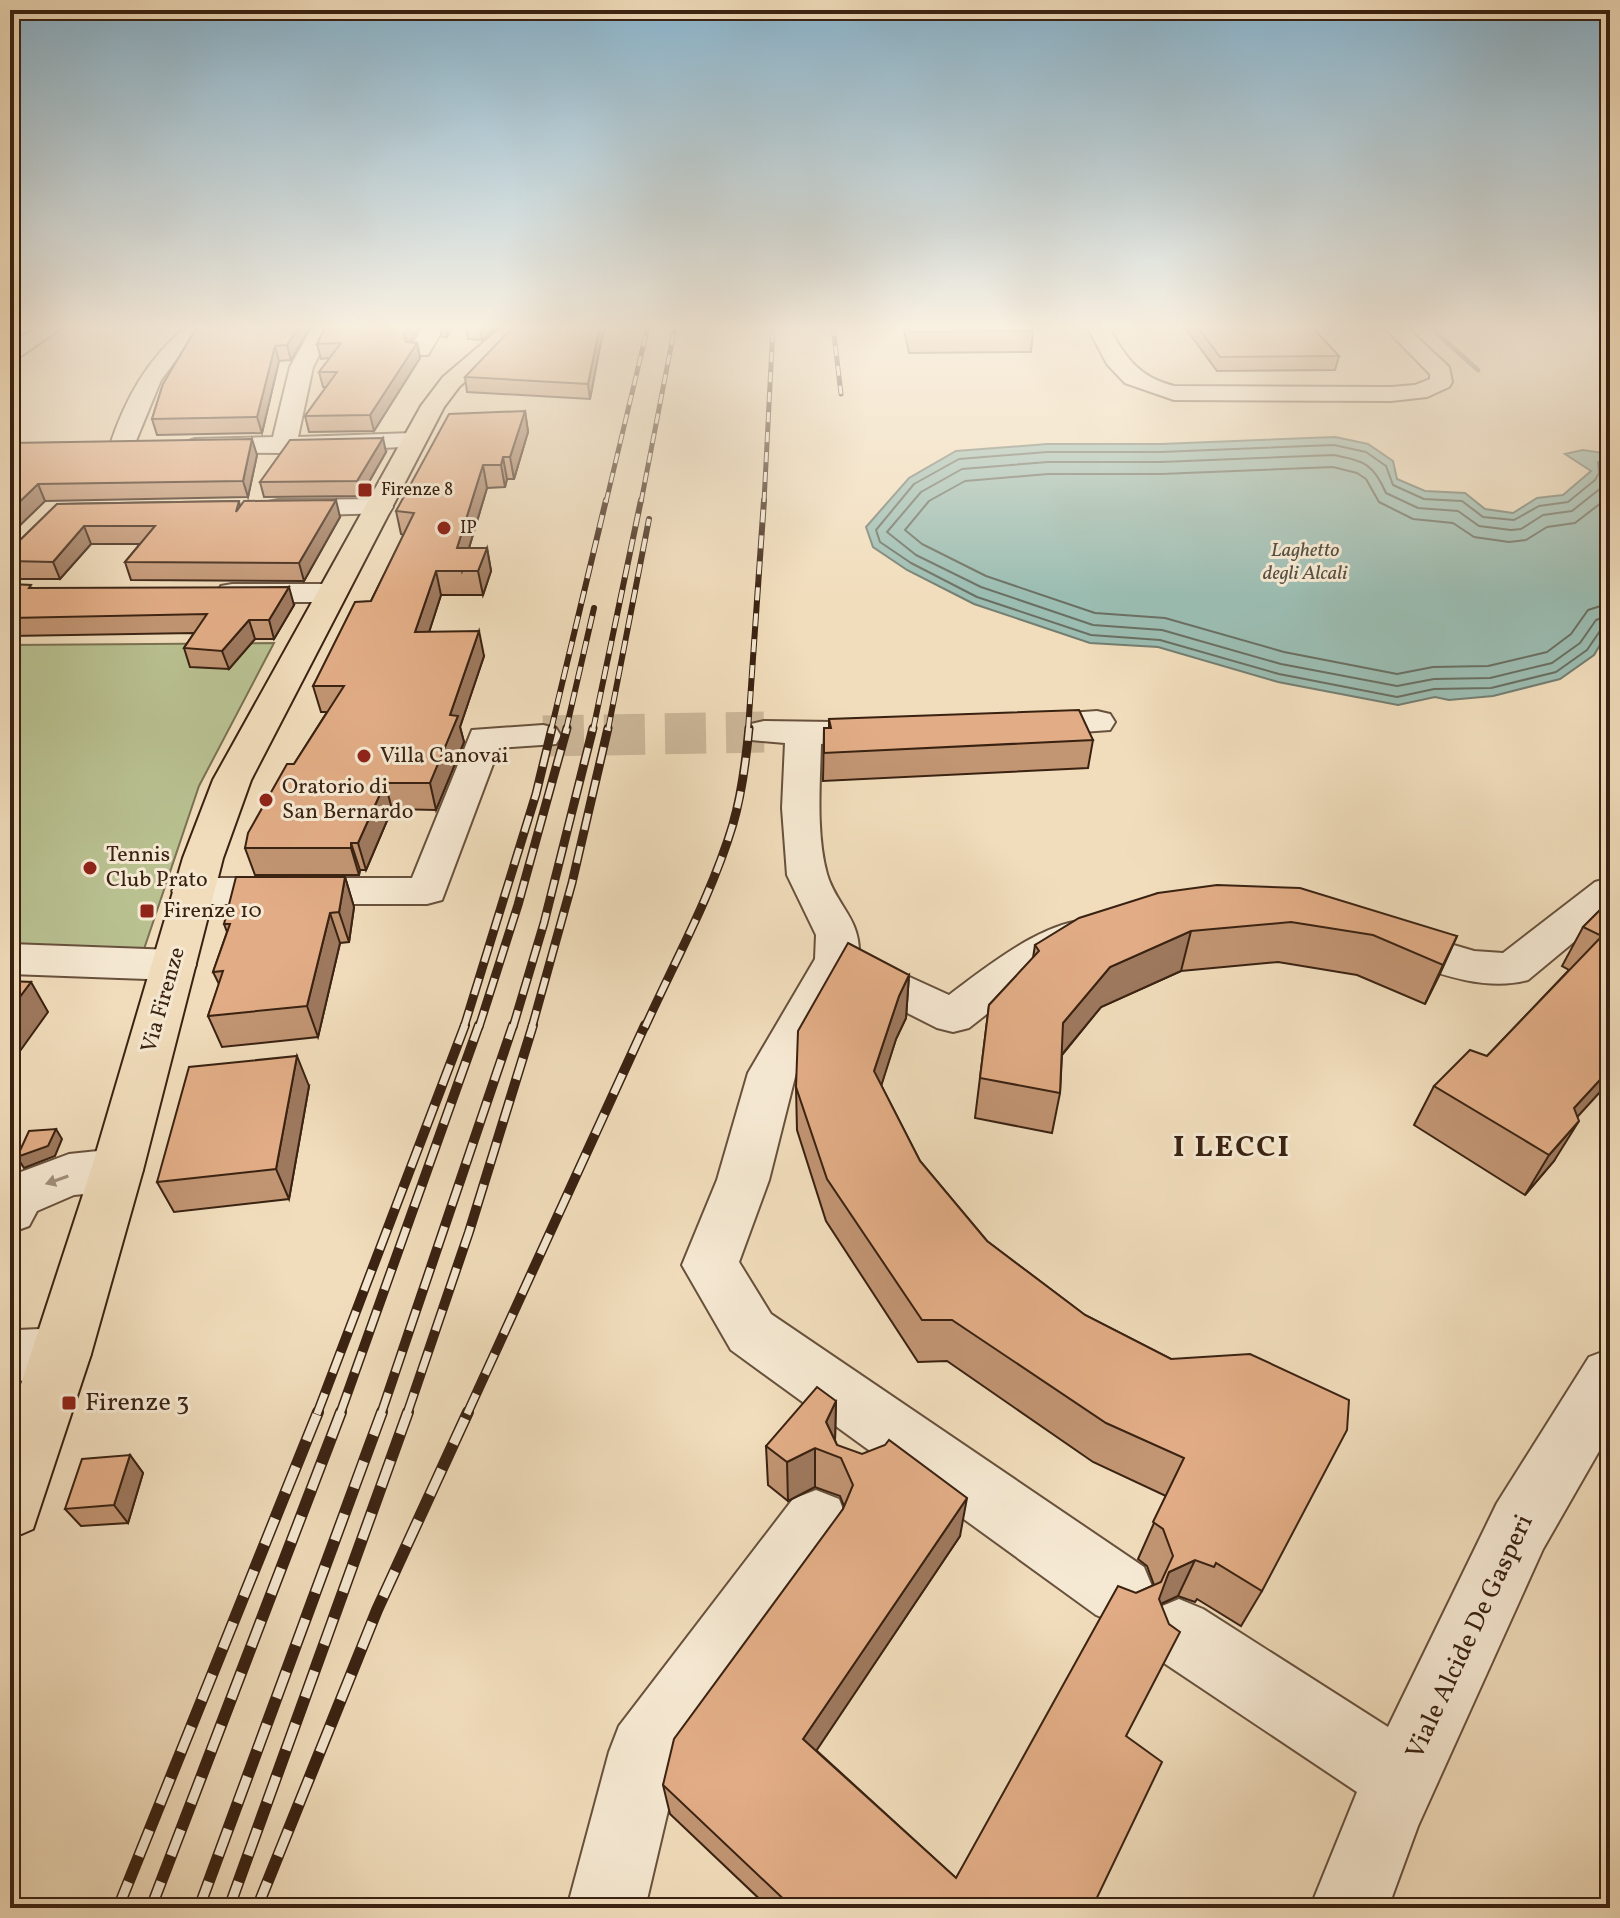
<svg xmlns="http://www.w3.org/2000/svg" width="1620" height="1918" font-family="Vollkorn,serif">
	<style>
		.green { fill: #b9c191; stroke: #7a7252; stroke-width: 2 }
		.water { fill: #9bbcb1; stroke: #747e71; stroke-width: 2 }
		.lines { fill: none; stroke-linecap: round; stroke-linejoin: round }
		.shore { stroke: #6a6f62; stroke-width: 2 }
		.stream { stroke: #747e71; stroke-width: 5 }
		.minor-tunnel { stroke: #ccb89a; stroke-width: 41; stroke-dasharray: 41 20; stroke-linecap: butt }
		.minor-casing { stroke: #68513c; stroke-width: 4 }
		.major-casing { stroke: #3a2212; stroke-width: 4 }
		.minor { fill: #f6e9d3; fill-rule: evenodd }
		.major { fill: #f1ddbc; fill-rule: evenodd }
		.rail-far4-casing { stroke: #3a2212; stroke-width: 5 }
		.rail-far3-casing { stroke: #3a2212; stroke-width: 6 }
		.rail-far2-casing { stroke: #3a2212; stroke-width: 9 }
		.rail-far1-casing { stroke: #3a2212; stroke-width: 10 }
		.rail-casing { stroke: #3a2212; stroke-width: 12 }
		.rail-far4 { stroke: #f6e9d3; stroke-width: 3; stroke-dasharray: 10; stroke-linecap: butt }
		.rail-far3 { stroke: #f6e9d3; stroke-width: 4; stroke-dasharray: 13; stroke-linecap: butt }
		.rail-far2 { stroke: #f6e9d3; stroke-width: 6; stroke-dasharray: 17; stroke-linecap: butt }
		.rail-far1 { stroke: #f6e9d3; stroke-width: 7; stroke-dasharray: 22; stroke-linecap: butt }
		.rail { stroke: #f6e9d3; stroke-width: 9; stroke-dasharray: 28; stroke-linecap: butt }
		.wall { fill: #c29573; stroke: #3a2212; stroke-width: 2 }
		.shaded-wall { fill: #9e795e; stroke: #3a2212; stroke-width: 2 }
		.building { fill: #e2ad86; stroke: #3a2212; stroke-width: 2 }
		.oneway { fill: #a18f7c }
		.poi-dot { fill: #8f2418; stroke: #f6e9d3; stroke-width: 3 }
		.labels { text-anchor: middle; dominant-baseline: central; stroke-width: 6; stroke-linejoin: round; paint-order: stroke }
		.far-poi-label { font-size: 18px; fill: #3a2212; stroke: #f6e9d3; text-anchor: start }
		.far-water-label { font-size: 20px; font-style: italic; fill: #575042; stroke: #f6e9d3 }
		.poi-label { font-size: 22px; fill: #3a2212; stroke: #f6e9d3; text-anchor: start }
		.street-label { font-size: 22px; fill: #3a2212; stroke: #f6e9d3 }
		.near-poi-label { font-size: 26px; fill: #3a2212; stroke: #f6e9d3; text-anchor: start }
		.near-street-label { font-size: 26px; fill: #3a2212; stroke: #f6e9d3 }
		.district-label { font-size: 30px; font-weight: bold; letter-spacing: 2px; fill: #3a2212; stroke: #f6e9d3 }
	</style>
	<rect width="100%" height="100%" fill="#f1ddbc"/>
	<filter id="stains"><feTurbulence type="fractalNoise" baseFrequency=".0025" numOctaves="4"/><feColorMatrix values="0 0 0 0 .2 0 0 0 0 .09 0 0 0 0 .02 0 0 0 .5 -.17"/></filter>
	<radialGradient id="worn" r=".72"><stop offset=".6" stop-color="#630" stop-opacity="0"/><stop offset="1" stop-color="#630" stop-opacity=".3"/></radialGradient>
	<!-- green -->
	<path class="green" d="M274 643 199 786 143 952 10 950V645Z"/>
	<!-- water -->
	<path class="water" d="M1335 437 1368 444 1393 461 1397 479 1425 491 1465 493 1485 509 1513 513 1537 498 1563 495 1591 471 1565 454 1583 450 1610 454V628L1594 655 1560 679 1493 696 1449 700 1435 697 1398 705 1278 682 1158 647 1090 643 974 604 907 570 873 547 866 527 909 478 956 451 1047 444H1161Z"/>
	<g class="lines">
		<!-- shore -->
		<g class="shore">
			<path d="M1610 461 1598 462 1599 473 1595 480 1568 502 1539 506 1514 520 1483 517 1462 501 1424 499 1393 485 1386 466 1366 452 1334 445 1161 452H1047L959 459 914 484 876 530 880 542 911 563 977 597 1091 635 1160 640 1279 674 1397 697 1434 689 1491 688 1556 672 1587 650 1602 628 1610 626"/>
			<path d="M1610 472 1601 488 1572 511 1543 515 1521 529 1511 530 1479 526 1458 511 1418 508 1386 493C1373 463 1365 462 1334 455L1161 462H1048L962 469 921 492 887 532 916 555 981 587 1093 625 1162 630 1281 664 1397 686 1434 679 1490 678 1552 663 1580 643 1596 620 1610 615"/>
			<path d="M1610 496 1575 523 1547 527 1526 540 1509 542 1474 537 1453 523 1413 519 1379 502 1366 479 1357 473 1333 467 1161 474H1048L965 481 929 501 905 530 922 544 986 576 1095 613 1165 618 1284 652 1397 674 1433 667 1488 666 1547 652 1571 634 1588 610 1610 603"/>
		</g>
		<!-- stream -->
		<path class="stream" d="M1429 326 1478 370"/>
		<!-- minor-tunnel -->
		<path class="minor-tunnel" d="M543 736 764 732"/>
		<!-- minor casing -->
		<g class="minor-casing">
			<g id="minor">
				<path d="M39 326H64L18 358 10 360V344Z"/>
				<path d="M187 326H210L178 357 161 380 131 453H113L109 448C125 399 147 359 187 326Z"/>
				<path d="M313 326H334L313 367 298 437 412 433 421 436 425 441 421 446 284 453 186 452 182 447 186 442 195 439 273 437 290 367Z"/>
				<path d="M424 326H445L428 355H412L409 350Z"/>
				<path d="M1087 326H1108C1125 357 1138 377 1174 386L1391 387 1415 385 1430 379V374L1383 326H1405L1449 367 1452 382 1449 387 1427 397 1391 401 1174 400 1125 383 1107 364Z"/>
				<path d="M379 499 389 501 393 507 389 513 278 516 268 514 264 508 268 502 278 500Z"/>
				<path d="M232 584H332L343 586 347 593 343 600 332 602H232L221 600 217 593 221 586Z"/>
				<path d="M1097 711 1110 714 1115 722 1110 730 1026 736 1013 733 1008 725 1013 717Z"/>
				<path d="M764 721 834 722 847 725 852 733 847 741 821 744C820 784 816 835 827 874 836 905 860 918 859 954L949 995C985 968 1057 909 1103 922L1110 932 1103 942 1044 969 969 1028 953 1032 937 1028 846 982 796 1073 769 1180 739 1262 771 1314 1144 1567 1154 1591 1144 1615 1120 1625 1096 1615 731 1350 682 1265 717 1180 748 1073 815 959 816 935 787 875 782 808 785 743 751 740 746 732 751 724Z"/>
				<path d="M543 725 556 728 561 736 556 744 499 748 442 900 427 904H193L178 900 172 891 178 882 193 878H412L472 730Z"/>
				<path d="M1610 878V912L1528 980C1478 994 1421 966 1374 951L1367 941 1374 931 1389 926 1474 951 1503 953 1595 882Z"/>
				<path d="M10 944 174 950 190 954 196 965 190 976 174 980 10 974Z"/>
				<path d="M117 1149 135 1155 143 1170 135 1185 117 1191 74 1195 37 1211 29 1226 10 1233V1176L69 1154Z"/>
				<path d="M10 1328 17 1330 62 1328 83 1335 91 1354 83 1373 62 1380 10 1381Z"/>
				<path d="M1610 1349V1432L1543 1549 1418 1826 1388 1908H1310L1357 1792 1155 1657 1145 1633 1155 1609 1179 1599 1203 1609 1388 1727 1497 1503 1589 1357Z"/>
				<path d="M816 1490 839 1499 848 1522 839 1545 678 1768 645 1908H567L609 1752 619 1726 793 1499Z"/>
			</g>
		</g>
		<!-- major casing -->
		<g class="major-casing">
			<path id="major" d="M503 326H526L459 387 444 407 251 780 223 858 143 1170 91 1354 33 1529 10 1539V1418L91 1170 183 858 213 780 421 406 443 377Z"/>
		</g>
		<!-- minor -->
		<use href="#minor" class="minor"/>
		<!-- major -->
		<use href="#major" class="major"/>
		<!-- rail-far4 casing -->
		<g class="rail-far4-casing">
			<g id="rail-far4">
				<path d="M833 326 841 394"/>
				<path d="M606 502 648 326"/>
				<path d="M641 502 675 326"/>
				<path d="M764 502 773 326"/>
			</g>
		</g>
		<!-- rail-far3 casing -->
		<g class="rail-far3-casing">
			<g id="rail-far3">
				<path d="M551 730 606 500"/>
				<path d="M566 730 594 608"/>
				<path d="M593 730 641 500"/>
				<path d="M608 730 649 519"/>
				<path d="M748 730 764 500"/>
			</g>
		</g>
		<!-- rail-far2 casing -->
		<g class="rail-far2-casing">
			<g id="rail-far2">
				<path d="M464 1027 536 794 552 728"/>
				<path d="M479 1027 518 905 567 728"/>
				<path d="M513 1027 544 923 593 728"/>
				<path d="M532 1027 572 883 608 728"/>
				<path d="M645 1027C675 961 712 894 733 824 742 793 746 760 749 728"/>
			</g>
		</g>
		<!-- rail-far1 casing -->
		<g class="rail-far1-casing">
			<g id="rail-far1">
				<path d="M317 1414 465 1025"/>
				<path d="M340 1414 479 1025"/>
				<path d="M381 1414 513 1025"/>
				<path d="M407 1414 469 1232 533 1025"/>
				<path d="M467 1414 645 1025"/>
			</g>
		</g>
		<!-- rail casing -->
		<g class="rail-casing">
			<g id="rail">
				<path d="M118 1908 318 1412"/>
				<path d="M151 1908 341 1412"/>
				<path d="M199 1908 382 1412"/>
				<path d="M229 1908 408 1412"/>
				<path d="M257 1908 377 1610 468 1412"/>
			</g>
		</g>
		<!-- rail-far4 -->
		<use href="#rail-far4" class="rail-far4"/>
		<!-- rail-far3 -->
		<use href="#rail-far3" class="rail-far3"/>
		<!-- rail-far2 -->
		<use href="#rail-far2" class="rail-far2"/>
		<!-- rail-far1 -->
		<use href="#rail-far1" class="rail-far1"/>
		<!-- rail -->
		<use href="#rail" class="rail"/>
	</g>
	<!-- wall -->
	<g class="wall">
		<path d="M311 326 291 360 279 361 262 433 157 435 152 419 163 384Z"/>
		<path d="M326 326H420L410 342 417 343 420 358 374 431 309 432 305 416 326 387H323L319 372 330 358 321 359 317 344Z"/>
		<path d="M440 326H453L447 337H442Z"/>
		<path d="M466 326H499L482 340 468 339Z"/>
		<path d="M903 326H1031L1033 331 1031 352 909 353Z"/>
		<path d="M1184 326H1311L1339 356 1335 370 1217 371Z"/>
		<path d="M600 346 590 399 467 392 465 377Z"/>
		<path d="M525 411 528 432 514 479H507L505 487 487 488 469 548H487L491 571 483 595H441L429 632 484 656 460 727 464 742 436 810 392 809 366 870H360L359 875H255L245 848 294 764 327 712H321L313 686 371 601 404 535 401 534 396 511Z"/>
		<path d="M10 443 257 455 248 497 45 501 10 535Z"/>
		<path d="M386 452 361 496 264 497 260 482Z"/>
		<path d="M239 501 240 506 340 517 304 581 131 580 125 562 140 544H91L60 579H10V561L14 546 57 504Z"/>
		<path d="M10 584 33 588 294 605 274 639H255L229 669 190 667 184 648 194 633 10 636Z"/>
		<path d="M829 719 1093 740 1088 768 823 781 824 728H829Z"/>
		<path d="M345 877 354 907 349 942 340 943 318 1037 222 1047 208 1016 219 984 213 972 227 932 224 924Z"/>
		<path d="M1158 893 1457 936 1425 1004 1357 975 1278 962 1181 971 1101 1007 1062 1055 1060 1093 1052 1133 975 1118 989 1005 1033 958 1035 945Z"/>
		<path d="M1610 900 1577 1117 1554 1161 1525 1195 1414 1125 1434 1086 1487 1056 1569 970 1562 966 1583 927Z"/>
		<path d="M909 975 906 1018 896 1039 881 1085 920 1161 987 1241 1085 1315 1171 1359 1262 1591 1241 1626 1197 1599 1195 1602 1178 1596 1161 1604 1126 1736 1092 1908H769L670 1814 663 1785 843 1509 844 1506 840 1496 815 1487 788 1501 768 1485 766 1446 836 1401 835 1440 837 1445 960 1536 816 1750 956 1878 1136 1593 1154 1585 1147 1566 1138 1559 1166 1496 1093 1462 947 1361 918 1362 826 1221 797 1130 796 1087Z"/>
		<path d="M309 1086 289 1199 174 1212 157 1182Z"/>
		<path d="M130 1455 143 1473 128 1523 81 1526 65 1509Z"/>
	</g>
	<!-- shaded-wall -->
	<g class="shaded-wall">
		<path d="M299 326H311L291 360 287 345Z"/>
		<path d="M409 326H420L406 348 404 334Z"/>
		<path d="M445 326H453L447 337Z"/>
		<path d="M480 326H499L482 340Z"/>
		<path d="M600 326H606L600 346 590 399 588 384Z"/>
		<path d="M417 343 420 358 374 431 370 415Z"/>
		<path d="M275 346 279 361 262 433 257 417Z"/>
		<path d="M525 411 528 432 514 479 510 457Z"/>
		<path d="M383 438 386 452 361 496 357 481Z"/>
		<path d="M252 439 257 455 248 497 243 481Z"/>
		<path d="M503 457 507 479 505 487 501 465Z"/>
		<path d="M483 465 487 488 462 571 457 548Z"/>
		<path d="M38 484 45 501 10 535V511Z"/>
		<path d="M336 500 340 517 304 581 299 563Z"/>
		<path d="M84 526 91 544 60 579 53 562Z"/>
		<path d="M487 548 491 571 483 595 478 571Z"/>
		<path d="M436 571 441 595 421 657 415 632Z"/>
		<path d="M289 587 294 605 274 639 269 620Z"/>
		<path d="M249 620 255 639 229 669 222 651Z"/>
		<path d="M479 631 484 656 460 727 464 742 436 810 430 783 450 715Z"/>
		<path d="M385 783 392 809 366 870 358 843Z"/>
		<path d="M351 843 360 870 359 875 351 848Z"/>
		<path d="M345 877 354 907 349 942 339 912Z"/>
		<path d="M330 913 340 943 318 1037 307 1006Z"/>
		<path d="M1191 931 1181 971 1101 1007 1055 1063 1063 1023 1110 967Z"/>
		<path d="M1457 936 1439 976 1425 1004 1443 965Z"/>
		<path d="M909 975 906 1018 896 1039 872 1115 874 1071 899 996Z"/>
		<path d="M31 982 48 1012 10 1065V1010Z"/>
		<path d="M297 1056 309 1086 289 1199 276 1169Z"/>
		<path d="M1610 1069V1081L1549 1148 1574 1108Z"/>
		<path d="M1579 1121 1554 1161 1525 1195 1549 1155Z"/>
		<path d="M56 1129 62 1139 55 1156 24 1168 17 1157Z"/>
		<path d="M836 1401 835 1441 826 1422Z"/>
		<path d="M815 1448V1487L788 1501 787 1462Z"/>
		<path d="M130 1455 143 1473 128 1523 114 1505Z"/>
		<path d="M967 1498 960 1536 804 1769 803 1739Z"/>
		<path d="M1195 1560 1178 1596 1152 1608 1169 1572Z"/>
	</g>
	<!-- building -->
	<g class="building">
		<path d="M201 326H299L287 345 275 346 257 417 152 419 163 384 195 330Z"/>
		<path d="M326 326H409L404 334 406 342 417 343 370 415 305 416 337 372H319L341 343 317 344Z"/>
		<path d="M514 326H600L588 384 465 377Z"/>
		<path d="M909 326H1031L1033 331 910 332Z"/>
		<path d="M1197 326H1311L1339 356 1220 357Z"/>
		<path d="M525 411 510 457H503L501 465H483L457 548H487L478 571H436L415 632 479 631 450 715 458 716 430 783H385L358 843H351V848H245L248 833 287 764H294L344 686H313L355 602 371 601 414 513 396 511 449 414Z"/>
		<path d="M383 438 357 481 260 482 290 440Z"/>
		<path d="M252 439 243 481 38 484 10 511V443Z"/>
		<path d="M336 500 299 563 125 562 155 526H84L53 562 10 561V547L14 546 57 504 239 501 236 512 244 501Z"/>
		<path d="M10 584 31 585 29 588 289 587 269 620H249L222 651 184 648 207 614 10 618Z"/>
		<path d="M1079 710 1093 740 824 753V728H831L829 719Z"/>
		<path d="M236 877H345L339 912 330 913 307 1006 208 1016 223 971 213 972 230 924H224Z"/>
		<path d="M1217 885 1300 888 1457 936 1443 965 1373 935 1291 922 1191 931 1110 967 1063 1023 1060 1093 980 1078 989 1005 1039 951 1035 945 1079 918 1158 893Z"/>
		<path d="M1610 900V1069L1574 1108 1579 1121 1549 1155 1434 1086 1470 1050 1487 1056 1602 936 1583 927Z"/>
		<path d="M848 943 909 975 899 996 874 1071 920 1161 987 1241 1085 1315 1171 1359 1250 1354 1349 1400 1347 1430 1262 1591 1216 1563 1214 1567 1195 1560 1169 1572 1159 1599 1169 1624 1180 1632 1126 1736 1162 1762 1092 1908H793L663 1785 674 1739 843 1509 853 1485 841 1458 815 1448 787 1462 766 1446 817 1387 836 1401 826 1422 837 1445 862 1454 885 1445 889 1440 967 1498 803 1739 956 1878 1118 1586 1136 1593 1161 1582 1173 1556 1163 1529 1153 1522 1184 1458 1106 1423 952 1320H922L827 1179 796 1087 798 1031Z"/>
		<path d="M10 981 31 982 10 1010Z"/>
		<path d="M297 1056 276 1169 157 1182 189 1067Z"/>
		<path d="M56 1129 48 1146 17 1157 29 1131Z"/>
		<path d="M130 1455 114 1505 65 1509 82 1459Z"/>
	</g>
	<!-- one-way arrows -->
	<defs><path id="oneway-solid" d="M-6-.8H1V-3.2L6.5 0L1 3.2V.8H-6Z" transform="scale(2)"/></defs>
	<use class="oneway" href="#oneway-solid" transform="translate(57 1180) rotate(161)"/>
	<!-- sky -->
	<linearGradient id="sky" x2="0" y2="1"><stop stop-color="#89b7d2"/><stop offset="0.55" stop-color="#f9f0e1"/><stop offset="1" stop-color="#f9f0e1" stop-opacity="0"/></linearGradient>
	<rect width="1620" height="595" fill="url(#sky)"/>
	<!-- markers -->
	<g class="poi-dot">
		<rect x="357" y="482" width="16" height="16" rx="4"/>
		<circle cx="444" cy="528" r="8"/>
		<circle cx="364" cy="756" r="8"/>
		<circle cx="266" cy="800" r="8"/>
		<circle cx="90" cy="868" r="8"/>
		<rect x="139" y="903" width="16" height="16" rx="4"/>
		<rect x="61" y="1395" width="16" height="16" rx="4"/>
	</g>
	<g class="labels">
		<!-- far-poi labels -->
		<g class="far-poi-label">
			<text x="381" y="490">Firenze 8</text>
			<text x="460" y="528">IP</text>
		</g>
		<!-- far-water labels -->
		<g class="far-water-label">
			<text x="1305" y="551">Laghetto<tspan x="1305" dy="23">degli Alcali</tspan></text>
		</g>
		<!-- poi labels -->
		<g class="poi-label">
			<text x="380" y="756">Villa Canovai</text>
			<text x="282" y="787">Oratorio di<tspan x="282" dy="25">San Bernardo</tspan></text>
			<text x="106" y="855">Tennis<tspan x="106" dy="25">Club Prato</tspan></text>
			<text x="163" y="911">Firenze 10</text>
		</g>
		<!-- street labels -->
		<g class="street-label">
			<text transform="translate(164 1000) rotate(-74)">Via Firenze</text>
		</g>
		<!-- near-poi labels -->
		<g class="near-poi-label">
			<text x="85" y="1403">Firenze 3</text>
		</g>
		<!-- near-street labels -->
		<g class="near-street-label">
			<text transform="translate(1470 1637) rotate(-65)">Viale Alcide De Gasperi</text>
		</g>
		<!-- district labels -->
		<g class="district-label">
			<text x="1232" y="1148">I LECCI</text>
		</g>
	</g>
	<!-- margin -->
	<rect width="1620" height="1918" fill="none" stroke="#f1ddbc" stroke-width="40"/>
	<rect x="12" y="12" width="1596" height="1894" fill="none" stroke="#3a2212" stroke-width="4"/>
	<rect x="20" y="20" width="1580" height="1878" fill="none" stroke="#3a2212" stroke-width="2"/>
	<rect width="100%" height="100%" filter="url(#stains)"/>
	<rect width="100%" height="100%" fill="url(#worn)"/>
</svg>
